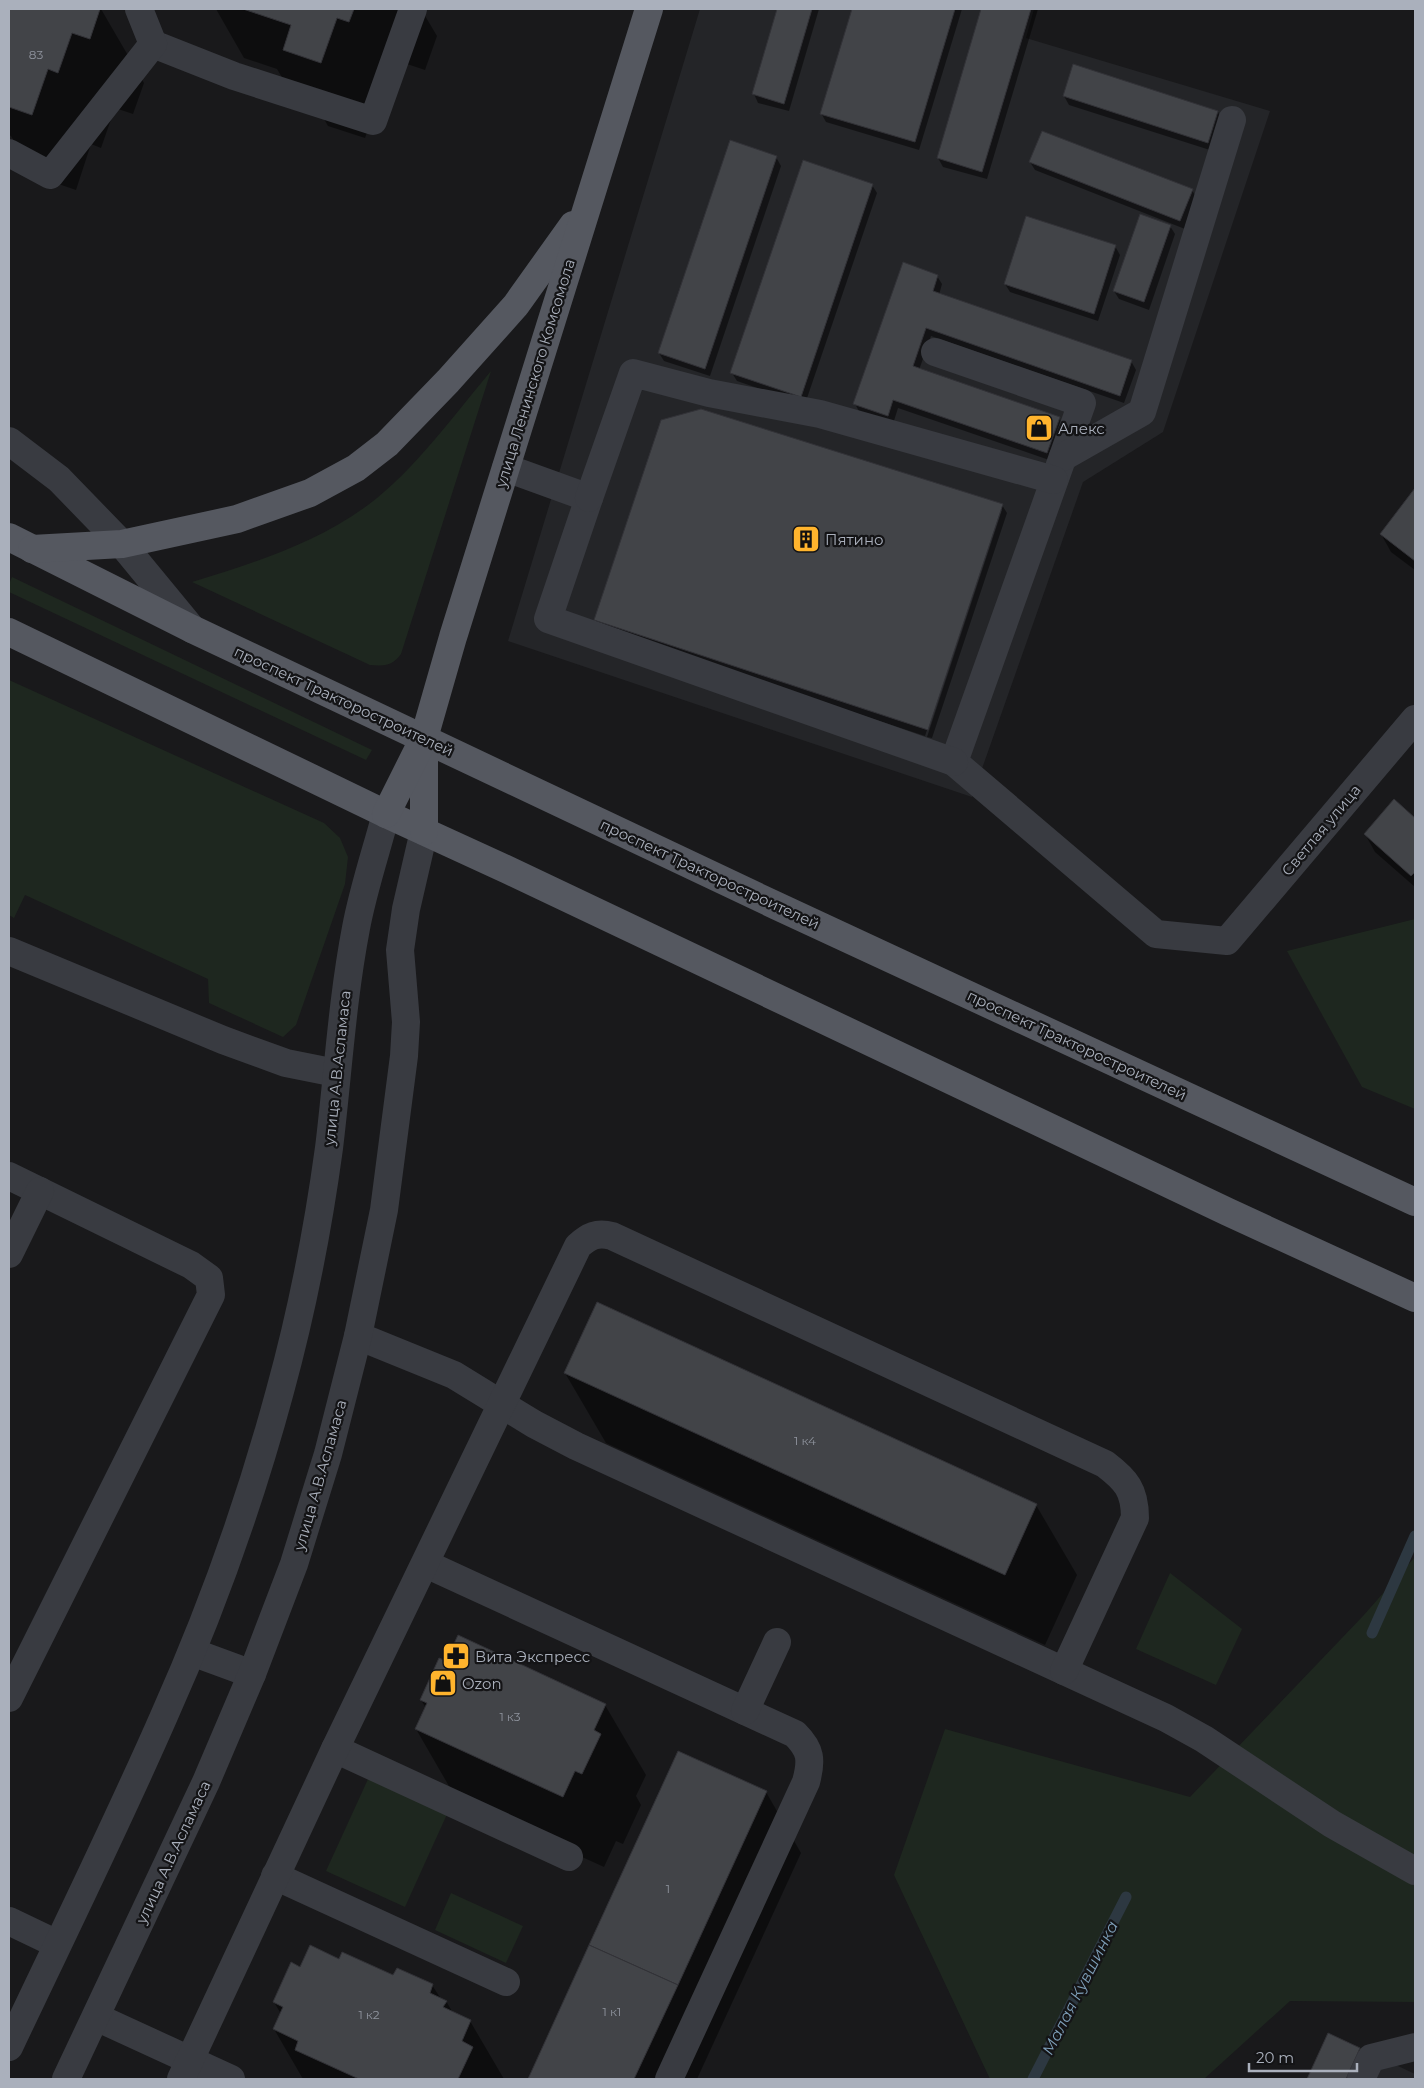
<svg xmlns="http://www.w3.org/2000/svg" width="1424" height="2088" font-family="Montserrat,sans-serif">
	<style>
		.built { fill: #242528 }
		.green { fill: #1e271f }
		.shadow { fill: #0007 }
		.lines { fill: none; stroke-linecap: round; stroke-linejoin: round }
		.stream { stroke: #2d3841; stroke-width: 11 }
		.building { fill: #424448; stroke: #323237 }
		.minor { stroke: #393b41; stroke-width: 28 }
		.major { stroke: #555860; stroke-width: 28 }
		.labels { text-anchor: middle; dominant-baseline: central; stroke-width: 4.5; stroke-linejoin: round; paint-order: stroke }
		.number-label { font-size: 12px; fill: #90959f }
		.street-label { font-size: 15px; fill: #aab0bc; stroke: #141416 }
		.poi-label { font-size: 15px; fill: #aab0bc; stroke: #141416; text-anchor: start }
		.water-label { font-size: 16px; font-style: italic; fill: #7e9fb9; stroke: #141416 }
	</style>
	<rect width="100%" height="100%" fill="#19191b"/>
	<!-- built -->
	<g class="built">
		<path d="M700 9H1034L1026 38 1270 111 1163 432 1083 482 972 797 508 641Z"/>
		<path d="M1328 2033 1415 2074V2079H1307Z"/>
	</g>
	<!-- green -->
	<g class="green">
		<path d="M491 371 401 654C392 666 385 666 370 665L192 582C254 563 315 544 368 505 414 471 454 415 491 371Z"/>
		<path d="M12 577 372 750 366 760 9 592V584Z"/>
		<path d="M9 680 324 823 340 838 348 857 345 884 296 1025 283 1037 209 1003 208 979 25 895 14 918 9 915Z"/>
		<path d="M1415 919V1109L1362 1087 1287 951Z"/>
		<path d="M1415 1557V2002L1290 2001 1204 2079H990L894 1875 945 1729 1190 1797 1363 1616Z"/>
		<path d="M1170 1573 1242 1629 1216 1685 1136 1649Z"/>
		<path d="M369 1777 448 1812 405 1907 326 1871Z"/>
		<path d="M451 1893 523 1926 506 1963 435 1930Z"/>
	</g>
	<!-- shadow -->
	<g class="shadow">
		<path d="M9 9H101L144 83 133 114 115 108 101 148 91 144 76 190 35 176 11 136 9 135Z"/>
		<path d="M216 9H421L437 36 425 70 404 63 381 93 365 138 328 126 308 91 286 84 277 69 244 58Z"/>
		<path d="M779 9H819L789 111 758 103 754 94Z"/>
		<path d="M853 9H962L919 150 826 122 821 113Z"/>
		<path d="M982 9H1038L987 179 943 167 938 158Z"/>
		<path d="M1064 96 1218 112 1222 120 1213 151 1069 105Z"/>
		<path d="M776 157 781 166 710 376 664 361 659 353Z"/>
		<path d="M1030 162 1192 190 1197 199 1185 229 1035 170Z"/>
		<path d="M872 185 877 193 805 404 737 381 732 373Z"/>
		<path d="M1170 226 1175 234 1149 310 1119 299 1114 291Z"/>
		<path d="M1115 246 1120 255 1098 321 1010 292 1005 284Z"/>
		<path d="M937 276 942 284 939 295 1131 361 1136 370 1124 403 931 336 919 370 1059 418 1064 427 1052 461 898 408 893 424 860 413 855 404Z"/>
		<path d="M1415 490V570L1391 552 1381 534Z"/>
		<path d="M1002 505 1007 513 932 738 927 737 1002 510H999L925 736 600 629 595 620Z"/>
		<path d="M1394 801 1415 819V887L1375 852 1365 834Z"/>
		<path d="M565 1373 1036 1505 1077 1575 1045 1645 606 1443Z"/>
		<path d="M421 1700 605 1705 646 1775 636 1796 641 1805 623 1844 616 1841 604 1867 457 1800 416 1729 426 1708Z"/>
		<path d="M679 1753 766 1792 801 1853 697 2079H529Z"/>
		<path d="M339 1960 394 1977 432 1985 441 1999 446 2001 453 2013 470 2021 504 2079H303L274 2029 281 2014 274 2002 301 1969Z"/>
		<path d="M1328 2035 1359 2049 1364 2057 1354 2079H1308Z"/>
	</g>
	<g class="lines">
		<!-- stream -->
		<g class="stream">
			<path d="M1372 1633 1415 1536"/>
			<path d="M1033 2079 1126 1897"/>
		</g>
	</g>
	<!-- building -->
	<g class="building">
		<path d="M9 9H100L90 39 72 33 58 73 48 69 32 115 9 107Z"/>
		<path d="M243 9H354L349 22 337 18 321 63 283 50 291 25Z"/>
		<path d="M777 9H812L784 104 752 94Z"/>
		<path d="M852 9H955L915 142 820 114Z"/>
		<path d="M981 9H1031L982 172 937 158Z"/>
		<path d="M1073 64 1218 111 1208 143 1063 96Z"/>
		<path d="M1042 131 1193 189 1180 221 1029 162Z"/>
		<path d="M730 140 777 156 705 369 658 353Z"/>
		<path d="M803 160 873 184 801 397 730 373Z"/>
		<path d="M1140 214 1171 225 1144 302 1113 291Z"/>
		<path d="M1026 216 1116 245 1094 314 1004 284Z"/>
		<path d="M903 262 938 275 933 291 1132 360 1120 396 926 328 913 366 1060 417 1047 453 893 400 888 416 853 404Z"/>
		<path d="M701 409 1003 504 928 730 594 620 661 420Z"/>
		<path d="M1415 488V561L1380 534Z"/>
		<path d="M1394 799 1415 818V872L1411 876 1364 834Z"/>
		<path d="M597 1302 1037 1504 1005 1575 564 1373Z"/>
		<path d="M458 1635 606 1704 594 1730 601 1734 582 1774 575 1771 563 1797 415 1729 427 1703 420 1700 439 1658 446 1661Z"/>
		<path d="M678 1751 767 1791 678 1985 589 1945Z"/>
		<path d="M310 1945 339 1959 342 1952 393 1975 397 1968 433 1984 430 1993 447 2001 443 2007 471 2020 462 2041 473 2047 458 2079H359L295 2050 298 2041 273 2029 283 2007 273 2002 291 1962 300 1967Z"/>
		<path d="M589 1945 678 1985 634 2079H528Z"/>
		<path d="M1328 2033 1360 2048 1346 2079H1307Z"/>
	</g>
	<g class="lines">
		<!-- minor -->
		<g class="minor">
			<path d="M153 44 234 76 373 121 413 9"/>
			<path d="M9 153 50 175 153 44 139 9"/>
			<path d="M935 352 1082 403 954 762 1156 934 1227 941 1415 719"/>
			<path d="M9 441 59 479 122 544 192 629"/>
			<path d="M1063 457 1142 412 1232 120"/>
			<path d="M506 468 589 498 548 619 954 762"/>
			<path d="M589 498 633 373 709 393 820 414 1054 480"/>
			<path d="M9 951 223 1040 286 1063 336 1073"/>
			<path d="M9 1176 191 1265 209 1278 211 1295 9 1698"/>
			<path d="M9 1254 40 1191"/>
			<path d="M358 1336 454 1375 534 1424 576 1446 1166 1718 1204 1739 1332 1824 1415 1871"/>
			<path d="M426 1564 795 1734C811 1750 812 1760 806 1782L669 2079"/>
			<path d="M192 1652 252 1674"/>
			<path d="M745 1711 777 1642"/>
			<path d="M335 1749 569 1857"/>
			<path d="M275 1876 506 1982"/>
			<path d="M9 1921 57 1944"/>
			<path d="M96 2017 231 2079"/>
			<path d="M9 2047C61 1937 115 1828 164 1716 211 1611 250 1502 280 1391 302 1311 318 1229 329 1148 338 1074 342 1001 356 928 363 890 376 852 386 814"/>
			<path d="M66 2079 206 1782 252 1674 294 1564 328 1454 358 1336 384 1210 404 1056 406 1022 400 950 406 909 424 831"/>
			<path d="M181 2079 335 1749 578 1246C589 1236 597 1232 612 1236L1105 1464C1126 1480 1135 1490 1135 1518L1064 1671"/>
			<path d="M1361 2079 1371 2058 1415 2047"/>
		</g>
		<!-- major -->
		<g class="major">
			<path d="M9 537 192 629 777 906 1415 1202"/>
			<path d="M32 549 122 544 237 519 310 493 356 468 387 444 448 381 516 305 573 225"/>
			<path d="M9 632 386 814 508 870 1228 1212 1415 1298"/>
			<path d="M424 745V831"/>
			<path d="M386 814 424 738 453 637 649 9"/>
		</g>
	</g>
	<!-- icons -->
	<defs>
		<g id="shop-square" transform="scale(1.4375)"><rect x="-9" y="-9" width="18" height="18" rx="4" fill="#ffb42d" stroke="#141416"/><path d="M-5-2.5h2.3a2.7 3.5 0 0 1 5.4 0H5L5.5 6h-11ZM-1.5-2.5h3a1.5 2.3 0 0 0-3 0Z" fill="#111"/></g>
		<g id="building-square" transform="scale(1.4375)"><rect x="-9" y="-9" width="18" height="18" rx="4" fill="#ffb42d" stroke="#141416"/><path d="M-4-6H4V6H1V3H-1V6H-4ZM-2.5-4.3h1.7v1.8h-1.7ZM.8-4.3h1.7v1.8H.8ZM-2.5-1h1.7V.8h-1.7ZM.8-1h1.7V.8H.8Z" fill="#111"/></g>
		<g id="pharmacy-square" transform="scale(1.4375)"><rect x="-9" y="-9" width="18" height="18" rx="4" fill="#ffb42d" stroke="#141416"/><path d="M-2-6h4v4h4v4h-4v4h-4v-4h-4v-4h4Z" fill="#111"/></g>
	</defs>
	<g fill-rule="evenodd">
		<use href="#shop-square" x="1039" y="428"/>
		<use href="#building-square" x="806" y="539"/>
		<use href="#pharmacy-square" x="456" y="1656"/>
		<use href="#shop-square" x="443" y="1683"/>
	</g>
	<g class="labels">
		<!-- number labels -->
		<g class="number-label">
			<text x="36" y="54">83</text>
			<text x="805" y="1440">1 к4</text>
			<text x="510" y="1716">1 к3</text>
			<text x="668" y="1888">1</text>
			<text x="612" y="2011">1 к1</text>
			<text x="369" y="2014">1 к2</text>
		</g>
		<!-- street labels -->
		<g class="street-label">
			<text transform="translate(535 373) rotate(-73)">улица Ленинского Комсомола</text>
			<text transform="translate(344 701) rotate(25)">проспект Тракторостроителей</text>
			<text transform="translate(1321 830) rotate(-50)">Светлая улица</text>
			<text transform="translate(710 874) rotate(25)">проспект Тракторостроителей</text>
			<text transform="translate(1077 1045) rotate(25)">проспект Тракторостроителей</text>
			<text transform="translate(337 1068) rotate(-84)">улица А.В.Асламаса</text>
			<text transform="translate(320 1475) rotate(-74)">улица А.В.Асламаса</text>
			<text transform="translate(173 1852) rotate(-65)">улица А.В.Асламаса</text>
		</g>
		<!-- poi labels -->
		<g class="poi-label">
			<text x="1058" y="428">Алекс</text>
			<text x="825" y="539">Пятино</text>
			<text x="475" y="1656">Вита Экспресс</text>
			<text x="462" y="1683">Ozon</text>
		</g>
		<!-- water labels -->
		<g class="water-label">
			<text transform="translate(1080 1988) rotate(-63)">Малая Кувшинка</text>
		</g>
	</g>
	<!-- border -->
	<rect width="1424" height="2088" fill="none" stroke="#aab0bc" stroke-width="20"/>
	<!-- scale -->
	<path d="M1249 2063v8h108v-8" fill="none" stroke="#aab0bc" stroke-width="2.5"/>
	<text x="1256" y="2063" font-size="15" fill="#aab0bc" stroke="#141416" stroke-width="4" paint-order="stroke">20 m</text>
</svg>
